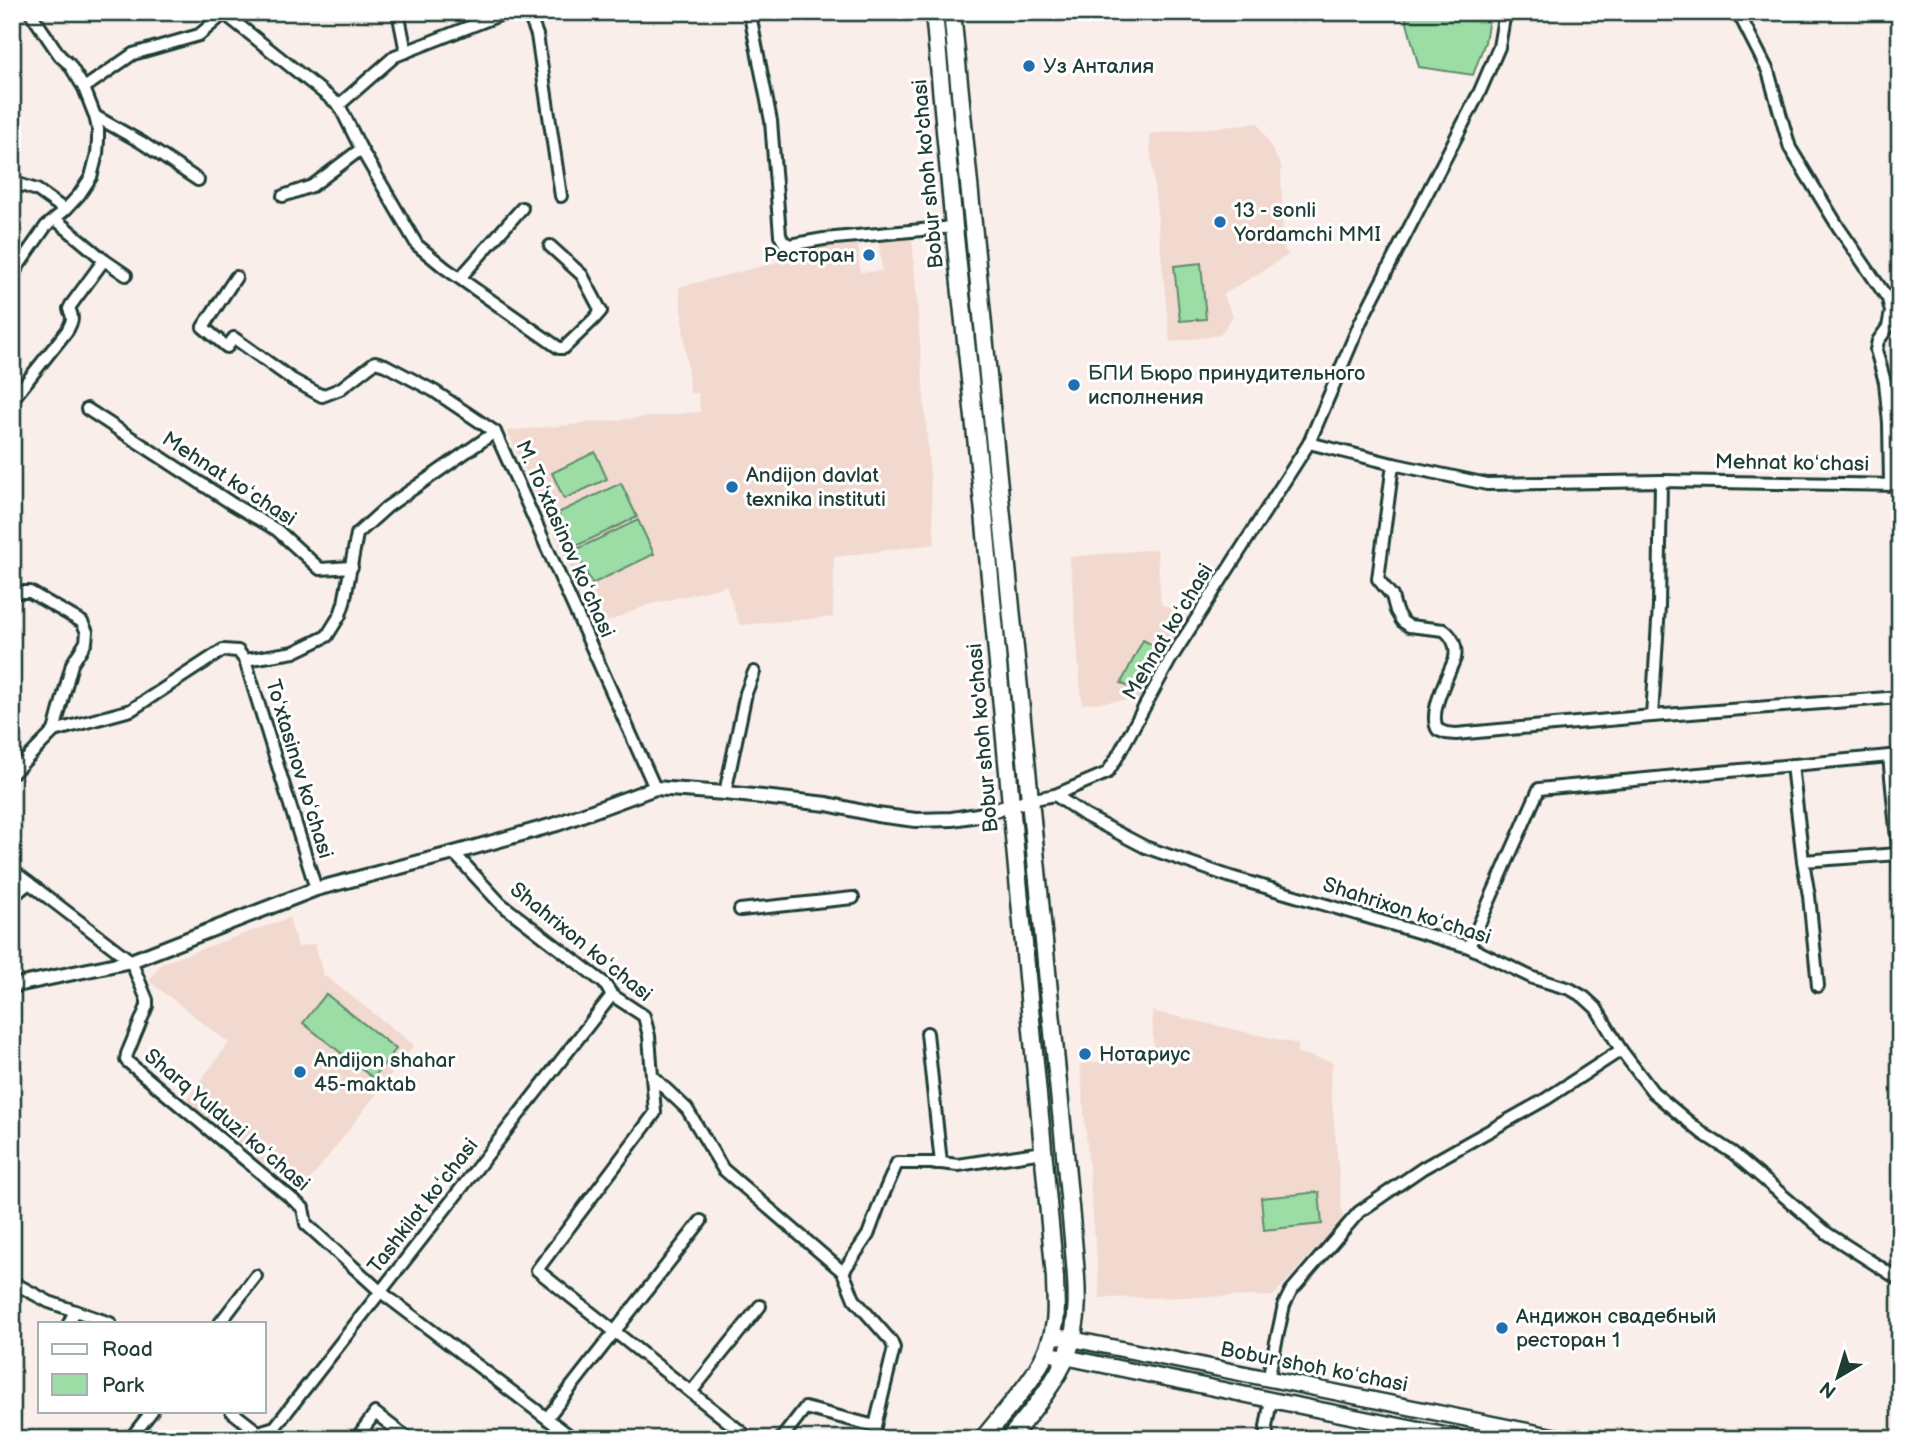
<svg xmlns="http://www.w3.org/2000/svg" width="1912" height="1451" font-family="'Balsamiq Sans',sans-serif">
	<style>
		.built { fill: #f1d9cf }
		.green { fill: #9cdca5; stroke: #5e8c6c; stroke-width: 2 }
		.lines { fill: none; stroke-linecap: round; stroke-linejoin: round }
		.minor-casing { stroke: #1f3d34; stroke-width: 16 }
		.tertiary-casing { stroke: #1f3d34; stroke-width: 18 }
		.secondary-casing { stroke: #1f3d34; stroke-width: 19 }
		.primary-casing { stroke: #1f3d34; stroke-width: 21 }
		.minor { stroke: #fff; stroke-width: 10 }
		.tertiary { stroke: #fff; stroke-width: 12 }
		.secondary { stroke: #fff; stroke-width: 14 }
		.primary { stroke: #fff; stroke-width: 16 }
		.poi-dot { fill: #1f6fb2; stroke: #fff; stroke-width: 2.5 }
		.labels { text-anchor: middle; dominant-baseline: central; stroke-width: 6; stroke-linejoin: round; paint-order: stroke }
		.poi-label { font-size: 21px; fill: #1f3d34; stroke: #fff; text-anchor: start }
		.street-label { font-size: 21px; fill: #1f3d34; stroke: #fff }
	</style>
	<rect width="100%" height="100%" fill="#f9eee9"/>
	<filter id="ink" filterUnits="userSpaceOnUse"><feTurbulence type="fractalNoise" baseFrequency=".0143" numOctaves="2"/><feDisplacementMap in="SourceGraphic" scale="14" xChannelSelector="R" yChannelSelector="G"/><feConvolveMatrix kernelMatrix="1 2 1 2 8 2 1 2 1" color-interpolation-filters="sRGB"/></filter>
	<g filter="url(#ink)">
		<!-- built -->
		<g class="built">
			<path d="M1258 123 1281 166 1283 247 1288 255 1223 295 1233 316 1220 335 1170 342 1149 134Z"/>
			<path d="M912 236 935 544 834 557 833 617 740 625 726 586 648 605 597 626 507 431 700 412 698 393H690L679 287 775 263 792 250 858 242 860 272 882 271 879 240Z"/>
			<path d="M1157 549 1161 604 1188 618 1144 699 1082 704 1070 557Z"/>
			<path d="M289 918 298 947 315 944 323 974 414 1045 300 1193 186 1100 229 1043 149 981 162 963Z"/>
			<path d="M1152 1011 1298 1044 1297 1053 1333 1062 1330 1079 1343 1219 1273 1296 1100 1298 1080 1064 1154 1055Z"/>
		</g>
		<!-- green -->
		<g class="green">
			<path d="M1404 12H1490L1485 42 1473 75 1419 67Z"/>
			<path d="M1201 263 1206 319 1180 321 1174 266Z"/>
			<path d="M595 452 607 479 564 499 552 473Z"/>
			<path d="M621 483 637 517 574 547 558 513Z"/>
			<path d="M638 520 654 554 592 584 575 550Z"/>
			<path d="M1143 640 1165 652 1143 695 1121 683Z"/>
			<path d="M326 994 396 1049 373 1078 303 1023Z"/>
			<path d="M1319 1192 1322 1224 1264 1230 1261 1198Z"/>
		</g>
		<g class="lines">
			<!-- minor casing -->
			<g class="minor-casing">
				<g id="minor">
					<path d="M398 12 406 52"/>
					<path d="M528 12 537 35 561 196"/>
					<path d="M748 12 751 20 771 121 780 235 783 241 789 245 824 239 954 227"/>
					<path d="M1738 12 1768 71 1790 148 1839 228 1888 299 1891 312 1888 327 1878 341 1876 350 1885 382 1889 423 1890 484"/>
					<path d="M12 13 15 12"/>
					<path d="M225 14 339 105 395 56 507 12"/>
					<path d="M84 88 133 54 199 35 226 12"/>
					<path d="M339 105 361 149 417 245 445 268 559 348H564L594 319 601 311 582 275 550 246"/>
					<path d="M95 116 141 142 198 180"/>
					<path d="M12 182 37 190 65 210"/>
					<path d="M283 196 312 186 361 149"/>
					<path d="M104 260 126 275"/>
					<path d="M12 275 46 226 65 210 79 195 91 177 97 154 98 140V129L95 116 84 88 69 64 60 56 30 12"/>
					<path d="M236 277 203 327 227 347 234 338 293 380 322 396 340 389 375 362 385 365 434 391 495 432"/>
					<path d="M460 278 522 208"/>
					<path d="M12 400 67 331C72 322 74 318 69 309L71 305 104 260 55 219"/>
					<path d="M87 409 231 503 277 530 320 569 352 567"/>
					<path d="M495 432 655 788"/>
					<path d="M1309 443 1361 321 1480 91 1499 47 1505 12"/>
					<path d="M1393 464 1378 579 1392 596 1396 611 1402 621 1409 626 1444 630C1453 637 1457 647 1455 658 1448 676 1427 714 1438 730L1446 733 1456 734 1652 716 1900 697"/>
					<path d="M12 592H30L82 622 87 632 86 642 72 664 54 731"/>
					<path d="M245 660 316 889"/>
					<path d="M1652 716 1659 606 1661 481"/>
					<path d="M1889 756 1900 871"/>
					<path d="M1792 765 1803 861 1898 854"/>
					<path d="M12 774 54 731 131 710 223 650 238 651 245 660 294 652 327 636 340 615 344 603 357 534 387 507 495 432"/>
					<path d="M725 793 746 693 754 672"/>
					<path d="M1055 795 1086 816 1145 847 1231 877 1469 947 1533 978 1570 989 1584 997 1596 1008 1621 1050 1653 1092 1702 1133 1733 1153 1828 1234 1900 1280"/>
					<path d="M1029 800 1055 795 1107 773 1116 759 1170 660 1309 443 1393 464 1487 484 1661 481 1900 485"/>
					<path d="M454 853 500 903 604 983 612 995 644 1016 649 1036 652 1076 687 1109 723 1169 843 1272 854 1299 891 1341 894 1348 875 1426V1439"/>
					<path d="M1803 861 1809 896 1818 986"/>
					<path d="M12 870 131 961 147 1000V1006L127 1054 126 1060 129 1063 303 1208 306 1224 381 1292 574 1439"/>
					<path d="M12 897 29 883"/>
					<path d="M740 910 853 898"/>
					<path d="M1469 947 1539 789 1900 755"/>
					<path d="M927 1033 941 1163"/>
					<path d="M652 1076 655 1113 537 1270 750 1439"/>
					<path d="M843 1272 868 1235 881 1200 897 1163H941L958 1165 1043 1152"/>
					<path d="M12 1282 49 1302 110 1323"/>
					<path d="M69 1323 75 1311"/>
					<path d="M220 1323 256 1276"/>
					<path d="M1268 1379 1284 1305 1291 1291 1359 1212 1423 1168 1546 1099 1621 1050"/>
					<path d="M691 1392 760 1306"/>
					<path d="M231 1411 267 1439"/>
					<path d="M547 1418 701 1221"/>
					<path d="M130 1439 152 1411"/>
					<path d="M253 1439 259 1432 275 1427 612 995"/>
					<path d="M356 1439 375 1413 409 1439"/>
					<path d="M781 1439 805 1408 875 1426"/>
					<path d="M1266 1439 1267 1432 1266 1427 1271 1400"/>
				</g>
			</g>
			<!-- tertiary casing -->
			<g class="tertiary-casing">
				<path id="tertiary" d="M12 986 131 961 316 889 454 853 557 824 655 788 725 793 827 804 877 815 916 820 952 819 978 815 1029 800"/>
			</g>
			<!-- secondary casing -->
			<g class="secondary-casing">
				<g id="secondary">
					<path d="M1052 1335 1567 1439"/>
					<path d="M1046 1353 1271 1400 1464 1439"/>
				</g>
			</g>
			<!-- primary casing -->
			<g class="primary-casing">
				<g id="primary">
					<path d="M934 12 954 227 984 513 1055 1278C1055 1293 1057 1308 1055 1322 1049 1368 1010 1404 983 1439"/>
					<path d="M952 12 1064 1143C1067 1175 1070 1207 1073 1239 1076 1277 1082 1318 1067 1355 1054 1386 1030 1413 1009 1439"/>
				</g>
			</g>
			<!-- minor -->
			<use href="#minor" class="minor"/>
			<!-- tertiary -->
			<use href="#tertiary" class="tertiary"/>
			<!-- secondary -->
			<use href="#secondary" class="secondary"/>
			<!-- primary -->
			<use href="#primary" class="primary"/>
		</g>
	</g>
	<!-- markers -->
	<g class="poi-dot">
		<circle cx="1029" cy="66" r="7"/>
		<circle cx="1220" cy="222" r="7"/>
		<circle cx="869" cy="255" r="7"/>
		<circle cx="1074" cy="385" r="7"/>
		<circle cx="732" cy="487" r="7"/>
		<circle cx="1085" cy="1054" r="7"/>
		<circle cx="300" cy="1072" r="7"/>
		<circle cx="1502" cy="1328" r="7"/>
	</g>
	<g class="labels">
		<!-- poi labels -->
		<g class="poi-label">
			<text x="1043" y="66">Уз Анталия</text>
			<text x="1234" y="210">13 - sonli<tspan x="1234" dy="24">Yordamchi MMI</tspan></text>
			<text x="855" y="255" text-anchor="end">Ресторан</text>
			<text x="1088" y="373">БПИ Бюро принудительного<tspan x="1088" dy="24">исполнения</tspan></text>
			<text x="746" y="475">Andijon davlat<tspan x="746" dy="24">texnika instituti</tspan></text>
			<text x="1099" y="1054">Нотариус</text>
			<text x="314" y="1060">Andijon shahar<tspan x="314" dy="24">45-maktab</tspan></text>
			<text x="1516" y="1316">Андижон свадебный<tspan x="1516" dy="24">ресторан 1</tspan></text>
		</g>
		<!-- street labels -->
		<g class="street-label">
			<text transform="translate(928 174) rotate(-95)">Bobur shoh ko'chasi</text>
			<text transform="translate(1792 463) rotate(1)">Mehnat koʻchasi</text>
			<text transform="translate(229 479) rotate(33)">Mehnat koʻchasi</text>
			<text transform="translate(565 539) rotate(66)">M. Toʻxtasinov koʻchasi</text>
			<text transform="translate(1168 632) rotate(-59)">Mehnat koʻchasi</text>
			<text transform="translate(983 738) rotate(-95)">Bobur shoh ko'chasi</text>
			<text transform="translate(299 769) rotate(73)">Toʻxtasinov koʻchasi</text>
			<text transform="translate(1407 911) rotate(18)">Shahrixon koʻchasi</text>
			<text transform="translate(581 942) rotate(39)">Shahrixon koʻchasi</text>
			<text transform="translate(227 1120) rotate(40)">Sharq Yulduzi koʻchasi</text>
			<text transform="translate(423 1206) rotate(-52)">Tashkilot koʻchasi</text>
			<text transform="translate(1314 1367) rotate(11)">Bobur shoh koʻchasi</text>
		</g>
	</g>
	<!-- margin -->
	<rect width="1912" height="1451" fill="none" stroke="#fff" stroke-width="42"/>
	<rect x="21" y="21" width="1870" height="1409" fill="none" stroke="#1f3d34" stroke-width="2.5" filter="url(#ink)"/>
	<!-- legend -->
	<rect x="38" y="1322" width="228" height="91" fill="#ffffff" stroke="#a5b1ae" stroke-width="2"/>
	<rect x="52" y="1344" width="35" height="10" fill="#ffffff" stroke="#a5b1ae" stroke-width="2"/>
	<text x="102" y="1356" font-size="21" fill="#1f3d34">Road</text>
	<rect x="52" y="1374" width="35" height="21" fill="#9cdca5" stroke="#a5b1ae" stroke-width="2"/>
	<text x="102" y="1392" font-size="21" fill="#1f3d34">Park</text>
	<!-- north arrow -->
	<g transform="translate(1838 1377) rotate(218)" stroke="#ffffff" stroke-width="5" paint-order="stroke">
	<path d="M0-5L12 26L0 18L-12 26Z" fill="#1f3d34"/>
	<text y="-10" font-size="19" font-weight="bold" text-anchor="middle" fill="#1f3d34">N</text>
	</g>
</svg>
